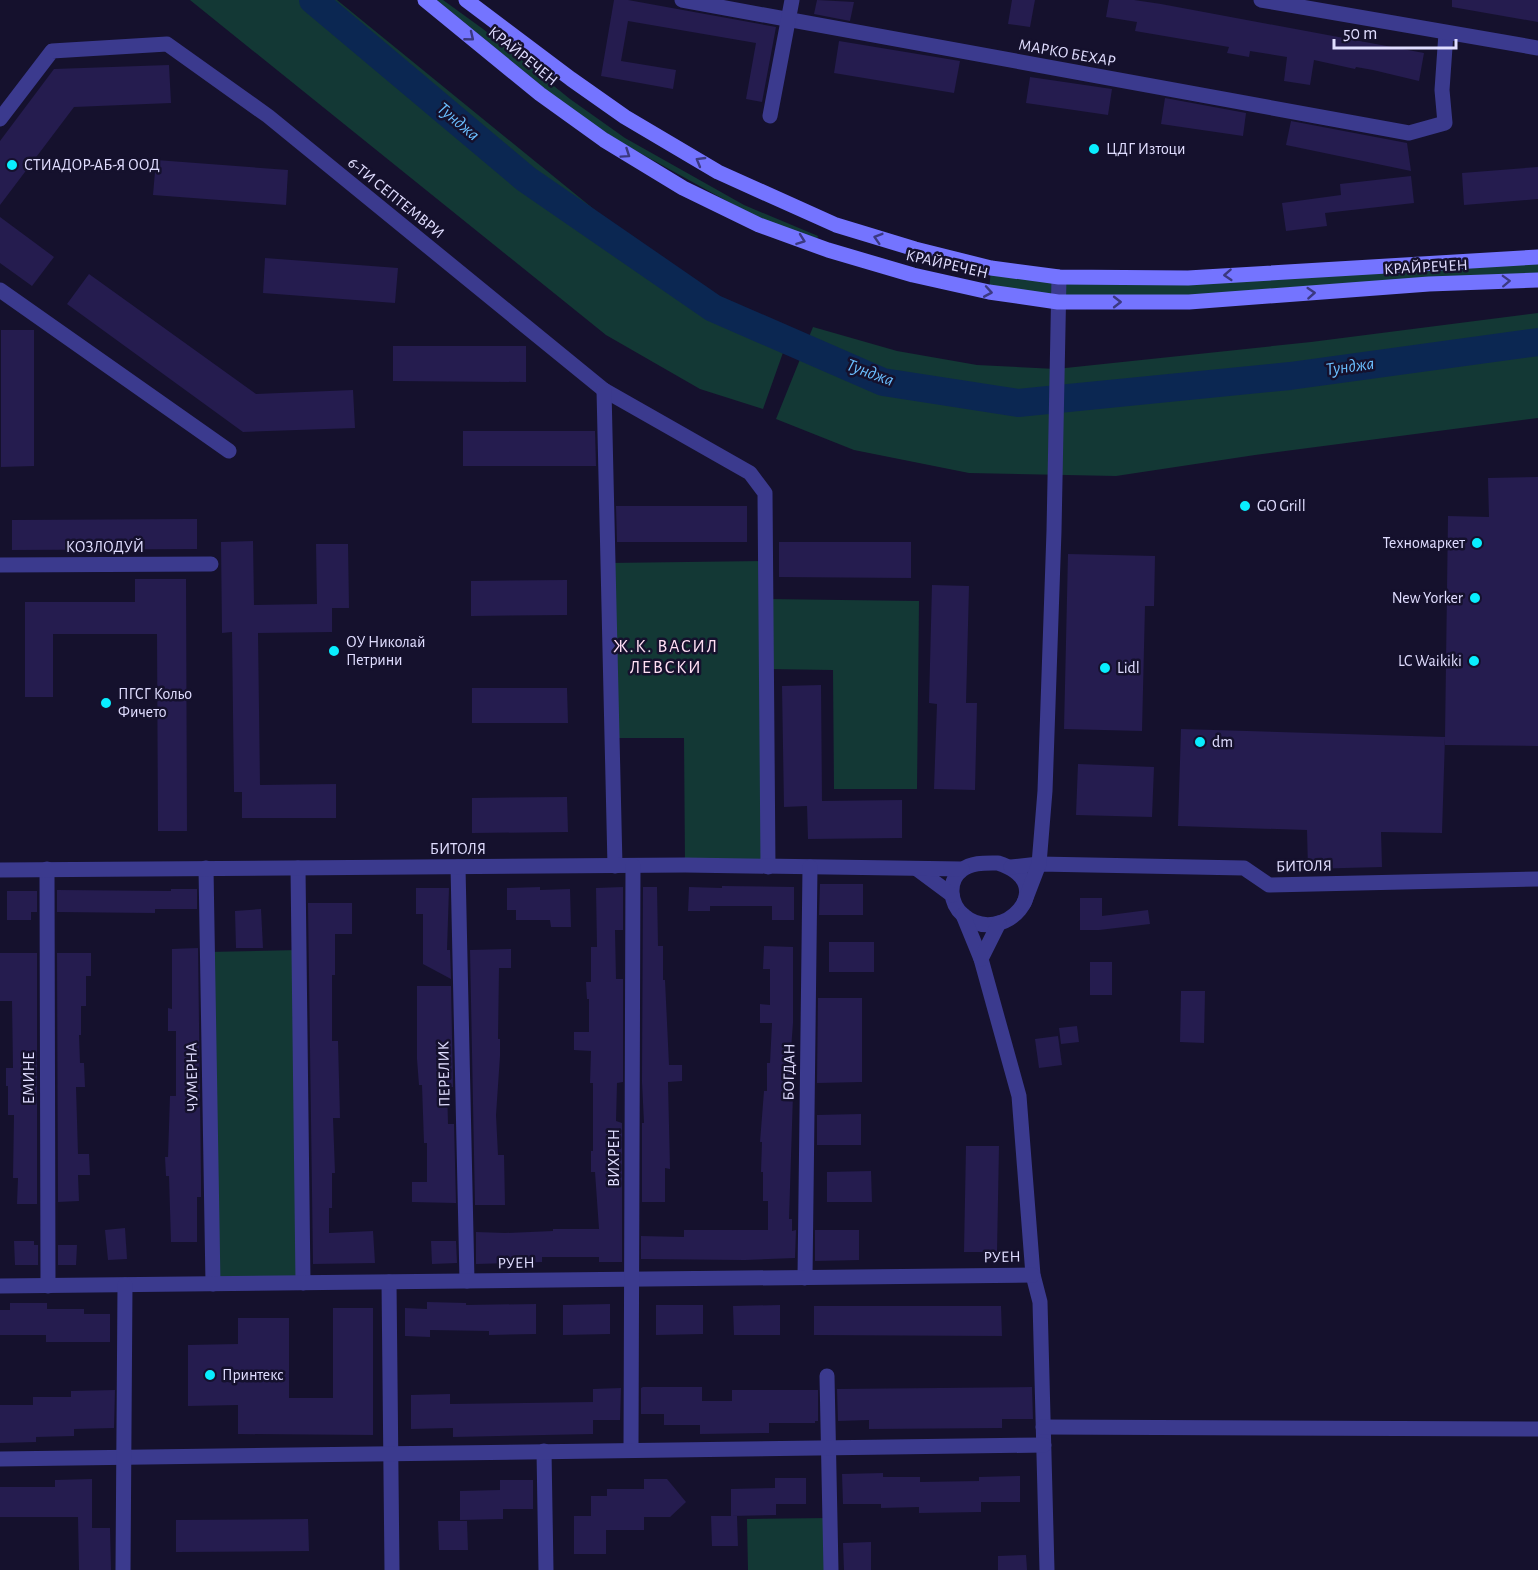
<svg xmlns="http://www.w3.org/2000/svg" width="1538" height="1570" font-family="'Alegreya Sans',sans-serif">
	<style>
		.green { fill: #133835 }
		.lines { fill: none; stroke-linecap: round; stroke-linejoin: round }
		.river { stroke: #0b2752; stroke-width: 28 }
		.building { fill: #251c4f }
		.street { stroke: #3b3a8e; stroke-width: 15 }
		.secondary { stroke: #7474ff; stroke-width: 15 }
		.oneway { stroke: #3b3981 }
		.poi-dot { fill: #09eeff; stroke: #15112d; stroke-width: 2 }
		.labels { text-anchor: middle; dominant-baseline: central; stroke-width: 5; stroke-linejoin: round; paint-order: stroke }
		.street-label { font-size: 16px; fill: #e0ddff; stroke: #15112d }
		.poi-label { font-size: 16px; fill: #e0ddff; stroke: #15112d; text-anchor: start }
		.water-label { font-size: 18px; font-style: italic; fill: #6bbfff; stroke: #15112d }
		.neighbourhood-label { font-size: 18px; letter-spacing: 1.5px; fill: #ffdff4; stroke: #15112d }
	</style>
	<rect width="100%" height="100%" fill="#15112d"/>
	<!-- green -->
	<g class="green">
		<path d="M190 0H337L628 237 715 294 791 330 763 409 700 389 606 335Z"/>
		<path d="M437 0H443L483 29 570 99 625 138 744 205 818 236 816 242 743 210 622 143 566 106Z"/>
		<path d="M1538 257V280L1189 302 989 292 991 268 1059 277Z"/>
		<path d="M1538 313V418L1255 455 1116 476 969 473 854 450 776 419 813 327 897 351 977 365 1056 369 1311 342Z"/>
		<path d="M766 561V599L919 601 917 789H834L833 670 767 669 768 867 685 865 684 738H612L608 563Z"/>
		<path d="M299 950 303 1283 213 1284 208 952Z"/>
		<path d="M830 1518 831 1570H748L747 1519Z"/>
	</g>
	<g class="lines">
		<!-- river -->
		<path class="river" d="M313 0 526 179 713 308 883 382 1018 403 1290 376 1538 342"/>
	</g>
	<!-- building -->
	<g class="building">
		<path d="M614 0H628L776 27 762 102 746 99 756 43 628 21 621 61 676 70 673 89 601 76Z"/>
		<path d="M817 0 854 2 850 21 814 14Z"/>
		<path d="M1012 0H1035L1030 27 1008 24Z"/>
		<path d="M1109 0H1134L1161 4 1424 53 1419 81 1373 70 1356 67 1355 69 1314 60 1310 85 1284 81 1287 57 1250 51 1249 57 1227 53 1229 47 1135 31 1137 22 1106 17Z"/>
		<path d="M1452 0H1538V22L1452 7Z"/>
		<path d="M839 41 960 61 954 93 834 73Z"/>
		<path d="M169 65 171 103 74 107 0 205V141L54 69Z"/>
		<path d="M1030 77 1112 89 1108 115 1026 103Z"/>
		<path d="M1165 98 1246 113 1243 136 1161 124Z"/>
		<path d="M1291 121 1407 143 1411 171 1286 145Z"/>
		<path d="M156 160 288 170 286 205 153 195Z"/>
		<path d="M1538 167V199L1464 205 1462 173Z"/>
		<path d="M1411 176 1414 203 1325 213 1327 226 1286 231 1282 203 1341 195 1340 184Z"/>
		<path d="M0 217 54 257 32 286 0 263Z"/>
		<path d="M265 258 398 268 395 303 263 293Z"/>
		<path d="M89 274 256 394 353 390 355 428 243 432 67 304Z"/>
		<path d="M1 330H34V466L1 467Z"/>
		<path d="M393 346H526V382L393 381Z"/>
		<path d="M463 431H595L596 466H463Z"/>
		<path d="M1538 477V746L1445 745V737L1442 833 1381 832 1382 867 1308 869 1307 830 1178 826 1181 729 1445 737 1448 516 1489 517 1488 478Z"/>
		<path d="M616 506H747V542H617Z"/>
		<path d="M197 519V549L12 550V520Z"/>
		<path d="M253 541 254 605 317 604 316 544H348L349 608H332V632L258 633 260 785 336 784V818H242V792H234L232 632 222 633 221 542Z"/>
		<path d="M779 542H911V578L779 577Z"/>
		<path d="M1068 554 1155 556 1154 606H1145L1142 731 1064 729Z"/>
		<path d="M135 579H186L187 831H158L157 634H53V697H25V602H135Z"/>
		<path d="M567 580V615L471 616V581Z"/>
		<path d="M932 585 969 586 966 703H977L975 790 934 789 937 704 929 703Z"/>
		<path d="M821 685 822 801 902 800V838L808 839 807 806 784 807 782 686Z"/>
		<path d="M472 688H567L568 723H472Z"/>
		<path d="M1078 764 1154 767 1152 817 1076 815Z"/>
		<path d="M567 797 568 832 472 833V798Z"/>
		<path d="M820 884H863V915H819Z"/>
		<path d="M722 886 794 887V920H772V906H710V911H688L689 887 722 888Z"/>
		<path d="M540 887V890L570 889 571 927H551L550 920H516V910H507V888Z"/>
		<path d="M623 887V930H615L616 979H623V1082L617 1083 616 1121 622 1123V1262H599V1257H542V1262L476 1264V1232L505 1233 553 1231V1229H599L595 1172H591V1151H593V1083H590L591 1051 574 1050V1032H589V999H587L586 982H591V947H597L596 888Z"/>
		<path d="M643 887H657L658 946H663V980H665L669 1065H682V1081L668 1082 670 1169 665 1168V1202H642V1123H644L642 1082Z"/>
		<path d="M416 888H449L447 950H450L451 979 423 964V914H416Z"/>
		<path d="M171 889H197V909H155V913L57 912V890L171 891Z"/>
		<path d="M7 891H37V912H31V920H7Z"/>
		<path d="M1080 898H1102V916L1148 910 1150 924 1099 930H1080Z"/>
		<path d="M308 903H352V934H335V975H332V1041H338L340 1118H333L335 1173H332V1208H329V1233L373 1231 375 1263 313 1264Z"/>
		<path d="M261 909 263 948H236L235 911Z"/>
		<rect x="829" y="942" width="45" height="30"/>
		<path d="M764 946 793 947V1023L790 1063H794L789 1219H792V1231L796 1230 795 1258 745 1260 641 1259V1236L684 1237V1230H768V1201H763V1172H761L762 1142H760L764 1091H767V1063H770L772 1023H760V1004L770 1005V969H763Z"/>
		<path d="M198 948 201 1175V1197H197V1242H171L169 1176H166L165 1157H168L170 1096H176V1031H168V1008L172 1009V949Z"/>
		<path d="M511 949V968H499L498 1039H500V1056L496 1115 498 1155H504L505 1205H475L470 950Z"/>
		<path d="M0 953H37V1204H17L18 1178H13L14 1115H8V1086H6V1068H13L12 1001H0Z"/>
		<path d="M57 953H91V976H86V1006H81V1035H79L80 1063H84L85 1087H76L78 1154H89L90 1175H78L79 1201 58 1202Z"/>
		<rect x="1090" y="962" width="22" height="33"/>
		<path d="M417 986H451L453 1087H447L448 1124H454L456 1203 412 1202V1182H427V1143H424L422 1085H419L417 1059Z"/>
		<path d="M1181 991H1205L1204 1043 1180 1042Z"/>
		<path d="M818 998H862V1082L817 1083Z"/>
		<path d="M1077 1026 1079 1042 1061 1044 1059 1028Z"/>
		<path d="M1058 1036 1062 1065 1039 1068 1035 1039Z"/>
		<path d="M861 1114V1145H817V1115Z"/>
		<path d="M966 1146H999L997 1252H964Z"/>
		<path d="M871 1171 872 1202H827V1172Z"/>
		<path d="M125 1228 127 1259 108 1260 105 1230Z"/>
		<path d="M815 1230H859V1260L815 1261Z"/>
		<path d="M14 1241H34V1245H38V1265H15Z"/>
		<path d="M431 1241H456L457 1263 432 1264Z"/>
		<path d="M58 1245H77L76 1265H58Z"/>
		<path d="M427 1302 466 1303V1305L536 1304V1334L489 1335V1331L430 1330V1337L405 1336V1308L427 1309Z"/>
		<path d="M10 1303H47V1309H84V1314H110V1342H46V1335H0V1310H10Z"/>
		<path d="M610 1304V1334L563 1335V1305Z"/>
		<path d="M656 1305H703V1334L656 1335Z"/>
		<path d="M780 1305V1335H734L733 1306Z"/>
		<path d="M814 1306H1001L1002 1336 814 1335Z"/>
		<path d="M333 1308H373V1435L238 1434V1405L188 1406V1345L238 1344V1318H289V1398H333Z"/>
		<path d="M643 1387H702V1401H732V1390H818V1421H815V1423H769V1433L700 1434V1425H664V1414H641V1388Z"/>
		<path d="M1032 1387 1033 1419H1002V1428L869 1429V1420L838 1421 837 1389Z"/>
		<path d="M621 1388 620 1420H593V1434L453 1437V1428L411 1429V1395L450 1394V1404L593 1402V1389Z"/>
		<path d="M115 1390 114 1428 74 1429V1436L36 1437V1442L0 1443V1405H33V1397H71V1391Z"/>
		<path d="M883 1473V1477H920V1482L979 1481V1477L1020 1476V1502H981V1512L919 1513V1507L881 1508V1504H843L842 1474Z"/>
		<path d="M775 1478H806V1504H776V1515L731 1516V1489L775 1488Z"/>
		<path d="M92 1479V1528H110L111 1570H79L78 1517H0V1487H55V1480Z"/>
		<path d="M644 1479H667L686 1502 670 1517H644V1530H606V1554H574V1516H591V1496H607V1489H644Z"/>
		<path d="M500 1480H533V1509H503V1519L460 1520V1491L500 1490Z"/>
		<path d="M711 1516H737L738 1546H712Z"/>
		<path d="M308 1519 309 1551 176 1552V1520Z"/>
		<path d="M438 1521H467L468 1550H439Z"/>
		<path d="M871 1542V1570H844L843 1543Z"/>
		<path d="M1026 1555 1027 1570H998V1556Z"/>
	</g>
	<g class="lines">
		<!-- street -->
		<g class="street">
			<path d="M682 0 1409 133 1445 123 1442 90 1446 33"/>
			<path d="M1261 0 1538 48"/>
			<path d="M770 116 792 0"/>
			<path d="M0 119 52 51 167 44 268 116 604 390 750 473 765 493 768 867"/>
			<path d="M0 290 229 451"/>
			<path d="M604 390 615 866"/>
			<path d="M0 565 211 564"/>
			<path d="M998 863C1063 884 1002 949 963 915 950 904 947 881 962 870 972 862 986 863 998 863Z"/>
			<path d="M458 867 467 1281"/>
			<path d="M1011 867 1039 864 1244 868 1269 885 1538 879"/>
			<path d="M206 868 213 1284"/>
			<path d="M298 868 303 1283"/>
			<path d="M47 869 48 1286"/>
			<path d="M917 869 952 895"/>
			<path d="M0 870 685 865 962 869"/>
			<path d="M1024 903 1039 864 1045 791 1054 531 1059 277"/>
			<path d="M963 915 981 959 1019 1096 1033 1275 1040 1302 1047 1570"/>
			<path d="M981 959 999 923"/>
			<path d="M805 1278 810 867"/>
			<path d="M389 1282 392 1570"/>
			<path d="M0 1286 1033 1275"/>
			<path d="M827 1376 831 1570"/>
			<path d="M1043 1427 1538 1429"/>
			<path d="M631 1450 633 866"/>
			<path d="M544 1451 546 1570"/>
			<path d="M0 1459 1044 1445"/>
			<path d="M123 1570 125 1285"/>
		</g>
		<!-- secondary -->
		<g class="secondary">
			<path d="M425 0 540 94 604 140 683 188 759 225 828 250 913 275 989 292 1058 302H1189L1429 284 1538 280"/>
			<path d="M466 0 571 79 625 117 718 172 836 225 915 249 991 268 1059 277 1188 278 1538 257"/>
		</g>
	</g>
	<!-- one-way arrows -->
	<defs><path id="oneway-chevron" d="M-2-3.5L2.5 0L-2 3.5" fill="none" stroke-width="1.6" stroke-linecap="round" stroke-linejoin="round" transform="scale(1.5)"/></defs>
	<g class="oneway">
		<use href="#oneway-chevron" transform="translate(470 37) rotate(39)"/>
		<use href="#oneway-chevron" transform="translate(626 154) rotate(34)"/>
		<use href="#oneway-chevron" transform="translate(700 161) rotate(-150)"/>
		<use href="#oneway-chevron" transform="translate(878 238) rotate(-163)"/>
		<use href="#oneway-chevron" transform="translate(801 240) rotate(20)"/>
		<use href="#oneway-chevron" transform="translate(1228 275) rotate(176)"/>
		<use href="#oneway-chevron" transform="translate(1506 281) rotate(-2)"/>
		<use href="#oneway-chevron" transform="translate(988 292) rotate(10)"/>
		<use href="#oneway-chevron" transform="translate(1311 293) rotate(-4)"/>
		<use href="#oneway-chevron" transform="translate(1117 302)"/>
	</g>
	<!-- markers -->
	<g class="poi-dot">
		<circle cx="1094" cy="149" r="6"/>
		<circle cx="12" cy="165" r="6"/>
		<circle cx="1245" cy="506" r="6"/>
		<circle cx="1477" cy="543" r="6"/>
		<circle cx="1475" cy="598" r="6"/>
		<circle cx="334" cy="651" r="6"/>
		<circle cx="1474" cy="661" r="6"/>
		<circle cx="1105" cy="668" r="6"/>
		<circle cx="106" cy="703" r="6"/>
		<circle cx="1200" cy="742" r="6"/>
		<circle cx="210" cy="1375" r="6"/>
	</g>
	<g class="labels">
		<!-- street labels -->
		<g class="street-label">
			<text transform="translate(1067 53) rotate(10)">МАРКО БЕХАР</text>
			<text transform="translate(523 56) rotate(39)">КРАЙРЕЧЕН</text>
			<text transform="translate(396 198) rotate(39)">6-ТИ СЕПТЕМВРИ</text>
			<text transform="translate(947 264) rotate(13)">КРАЙРЕЧЕН</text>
			<text transform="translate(1426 267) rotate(-3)">КРАЙРЕЧЕН</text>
			<text x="105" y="547">КОЗЛОДУЙ</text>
			<text x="458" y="849">БИТОЛЯ</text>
			<text transform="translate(1304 866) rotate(-1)">БИТОЛЯ</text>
			<text transform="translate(789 1072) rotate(-89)">БОГДАН</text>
			<text transform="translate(444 1074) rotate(-91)">ПЕРЕЛИК</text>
			<text transform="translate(192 1077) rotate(-91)">ЧУМЕРНА</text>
			<text transform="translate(29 1078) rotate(-90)">ЕМИНЕ</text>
			<text transform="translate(614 1158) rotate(-90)">ВИХРЕН</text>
			<text transform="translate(1002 1257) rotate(-1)">РУЕН</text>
			<text transform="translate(516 1263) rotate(-1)">РУЕН</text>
		</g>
		<!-- poi labels -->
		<g class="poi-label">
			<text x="1106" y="149">ЦДГ Изтоци</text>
			<text x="24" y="165">СТИАДОР-АБ-Я ООД</text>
			<text x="1257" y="506">GO Grill</text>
			<text x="1465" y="543" text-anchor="end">Техномаркет</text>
			<text x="1463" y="598" text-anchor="end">New Yorker</text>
			<text x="346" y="642">ОУ Николай<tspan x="346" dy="18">Петрини</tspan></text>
			<text x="1462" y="661" text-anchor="end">LC Waikiki</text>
			<text x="1117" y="668">Lidl</text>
			<text x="118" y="694">ПГСГ Кольо<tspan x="118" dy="18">Фичето</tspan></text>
			<text x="1212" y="742">dm</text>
			<text x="222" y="1375">Принтекс</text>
		</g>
		<!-- water labels -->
		<g class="water-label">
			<text transform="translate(458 122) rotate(40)">Тунджа</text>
			<text transform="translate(1350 367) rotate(-8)">Тунджа</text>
			<text transform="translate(870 373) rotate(20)">Тунджа</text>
		</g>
		<!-- neighbourhood labels -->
		<g class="neighbourhood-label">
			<text x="666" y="647">Ж.К. ВАСИЛ<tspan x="666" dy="21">ЛЕВСКИ</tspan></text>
		</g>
	</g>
	<!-- scale -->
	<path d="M1334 39v9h122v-9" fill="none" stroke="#e0ddff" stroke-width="3"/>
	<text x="1343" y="39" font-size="18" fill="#e0ddff" stroke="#15112d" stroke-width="4.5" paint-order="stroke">50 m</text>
</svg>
